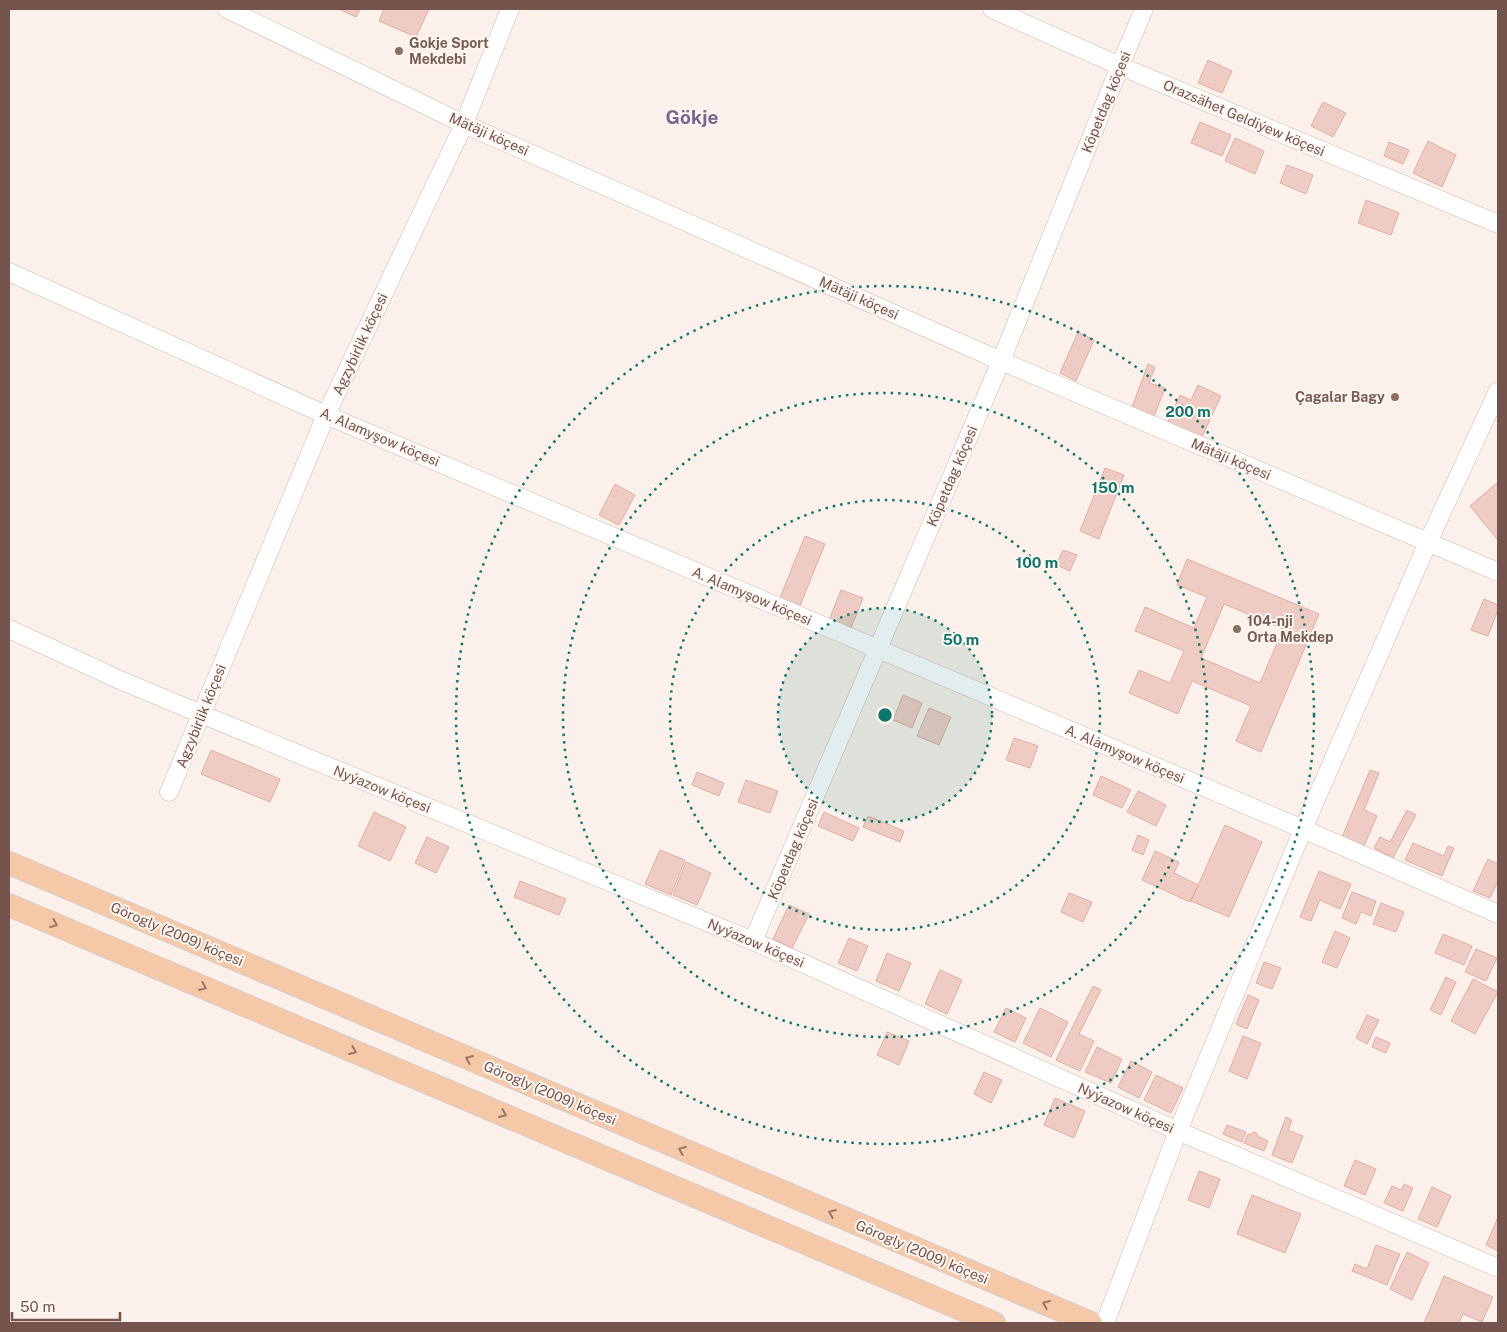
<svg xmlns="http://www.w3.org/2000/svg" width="1507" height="1332" font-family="'Public Sans',sans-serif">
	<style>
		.building { fill: #efccc3; stroke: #e1afa4; fill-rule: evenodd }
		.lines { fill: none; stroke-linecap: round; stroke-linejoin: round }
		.minor-casing { stroke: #cfb9b2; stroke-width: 19 }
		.major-casing { stroke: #d8cfcd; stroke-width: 24 }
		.minor { stroke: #fff; stroke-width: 18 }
		.major { stroke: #f5c8a7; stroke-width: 22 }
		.oneway { stroke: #9b7769 }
		.ring { fill: none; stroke: #0f766e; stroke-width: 2.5; stroke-dasharray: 2.5 5 }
		.education-dot { fill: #8d6e63; stroke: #fef6f0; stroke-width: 2 }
		.labels { text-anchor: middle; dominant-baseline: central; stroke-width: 4; stroke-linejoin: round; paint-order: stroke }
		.education-label { font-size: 14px; font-weight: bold; fill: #785e54; stroke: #fef6f0; text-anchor: start }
		.street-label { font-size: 14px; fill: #75544e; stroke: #fef6f0 }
		.district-label { font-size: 19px; font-weight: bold; fill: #7a6690; stroke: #fef6f0 }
		.centre { fill: #0f766e; stroke: #fef6f0; stroke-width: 2.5 }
		.ring-label { font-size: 15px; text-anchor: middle; font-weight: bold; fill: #0f766e; stroke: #fef6f0; stroke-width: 4; stroke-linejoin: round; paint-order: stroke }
	</style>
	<rect width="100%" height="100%" fill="#fbf1ea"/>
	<!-- building -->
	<g class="building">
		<path d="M339 9H360L356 17Z"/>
		<path d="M384 9H429L416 37 379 21Z"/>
		<path d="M1208 60 1232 71 1222 93 1198 83Z"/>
		<path d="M1323 102 1346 113 1333 137 1311 126Z"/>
		<path d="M1200 122 1231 135 1222 156 1191 143Z"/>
		<path d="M1235 138 1264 151 1255 174 1225 161Z"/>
		<path d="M1428 141 1456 155 1442 187 1413 173Z"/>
		<path d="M1389 142 1409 150 1403 164 1384 156Z"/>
		<path d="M1287 165 1313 175 1306 194 1280 183Z"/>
		<path d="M1366 200 1399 213 1391 235 1358 223Z"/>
		<path d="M1078 332 1094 340 1076 381 1060 373Z"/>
		<path d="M1148 364 1155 367 1149 383 1165 388 1153 419 1131 410Z"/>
		<path d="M1198 385 1221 396 1200 441 1166 426 1180 395 1191 400Z"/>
		<path d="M1105 468 1124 475 1099 539 1080 531Z"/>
		<path d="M1498 482V538L1497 539 1470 506Z"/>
		<path d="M615 484 635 495 619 525 599 515Z"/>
		<path d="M805 536 825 544 799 608 779 600Z"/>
		<path d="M1063 550 1077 555 1070 571 1056 565Z"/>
		<path d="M1187 559 1319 614 1261 752 1236 741 1251 706 1192 681 1178 714 1129 693 1139 670 1170 683 1184 651 1135 631 1145 607 1194 628 1207 597 1177 585ZM1224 604 1283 629 1260 683 1201 658Z"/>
		<path d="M841 590 863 598 851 628 829 620Z"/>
		<path d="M1484 599 1498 605V610L1488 636 1471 630Z"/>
		<path d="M903 695 922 703 912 728 893 720Z"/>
		<path d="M929 708 951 717 939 745 917 736Z"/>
		<path d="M1014 738 1038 746 1030 768 1006 760Z"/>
		<path d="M211 750 280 779 270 802 201 774Z"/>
		<path d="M1370 770 1379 773 1364 810 1377 816 1364 846 1342 837Z"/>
		<path d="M697 772 724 783 719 796 692 785Z"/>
		<path d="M1101 776 1131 790 1122 808 1093 795Z"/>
		<path d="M746 780 778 791 770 813 738 802Z"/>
		<path d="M1138 791 1166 805 1156 826 1127 812Z"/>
		<path d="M1407 810 1416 815 1393 858 1374 848 1380 837 1390 842Z"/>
		<path d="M374 812 406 827 390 861 358 846Z"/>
		<path d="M824 812 859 828 853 841 818 826Z"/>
		<path d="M868 816 904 831 900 842 863 827Z"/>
		<path d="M1225 825 1262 842 1229 917 1191 901Z"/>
		<path d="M1138 835 1149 840 1143 855 1132 850Z"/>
		<path d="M427 837 449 847 436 873 415 863Z"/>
		<path d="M1413 843 1444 856 1448 846 1454 848 1442 876 1405 860Z"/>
		<path d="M660 850 685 860 671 895 645 884Z"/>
		<path d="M1155 851 1179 862 1174 873 1198 885 1190 902 1142 880Z"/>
		<path d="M1488 859 1498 864V881L1490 898 1473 891Z"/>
		<path d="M686 862 711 873 697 905 673 895Z"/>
		<path d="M1319 871 1351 884 1340 909 1320 900 1311 921 1300 917Z"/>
		<path d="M520 881 566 899 559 915 514 897Z"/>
		<path d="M1352 892 1376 901 1371 916 1361 912 1356 924 1342 918Z"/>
		<path d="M1069 893 1092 902 1083 922 1061 912Z"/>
		<path d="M1381 903 1404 912 1396 932 1373 924Z"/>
		<path d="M789 905 809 914 792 948 773 939Z"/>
		<path d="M1335 931 1350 938 1337 968 1322 962Z"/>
		<path d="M1443 934 1472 946 1464 965 1435 953Z"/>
		<path d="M849 938 868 946 857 971 838 963Z"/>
		<path d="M1476 949 1497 958 1486 981 1465 972Z"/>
		<path d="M887 953 911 963 899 991 876 981Z"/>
		<path d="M1264 962 1281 968 1272 989 1256 983Z"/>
		<path d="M940 970 962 980 947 1014 925 1004Z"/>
		<path d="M1446 977 1456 982 1441 1015 1430 1010Z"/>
		<path d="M1473 979 1498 992 1475 1034 1451 1021Z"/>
		<path d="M1093 986 1101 990 1079 1034 1094 1041 1080 1071 1056 1060Z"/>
		<path d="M1248 995 1259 1000 1247 1029 1236 1024Z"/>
		<path d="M1006 1008 1026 1018 1015 1042 994 1032Z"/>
		<path d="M1040 1008 1068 1022 1051 1057 1023 1043Z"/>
		<path d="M1367 1015 1379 1020 1367 1044 1356 1038Z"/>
		<path d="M887 1032 909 1041 899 1065 877 1055Z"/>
		<path d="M1243 1036 1261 1043 1247 1079 1229 1071Z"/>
		<path d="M1376 1037 1390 1043 1386 1053 1372 1047Z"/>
		<path d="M1097 1047 1122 1059 1111 1083 1085 1072Z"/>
		<path d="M1131 1061 1152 1072 1139 1098 1118 1087Z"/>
		<path d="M984 1072 1002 1080 991 1103 974 1094Z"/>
		<path d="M1156 1075 1183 1088 1171 1113 1144 1100Z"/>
		<path d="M1055 1098 1085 1111 1074 1138 1044 1125Z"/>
		<path d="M1286 1117 1292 1120 1288 1130 1303 1136 1292 1163 1272 1155Z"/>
		<path d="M1227 1125 1246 1132 1242 1142 1223 1134Z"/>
		<path d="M1253 1132 1258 1134 1257 1136 1268 1141 1264 1151 1244 1143 1248 1134 1251 1135Z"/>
		<path d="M1355 1160 1376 1169 1365 1195 1344 1186Z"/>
		<path d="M1199 1171 1220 1179 1209 1208 1188 1200Z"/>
		<path d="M1404 1184 1413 1188 1403 1211 1384 1203 1392 1186 1401 1190Z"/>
		<path d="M1432 1187 1451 1196 1437 1227 1418 1219Z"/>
		<path d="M1252 1195 1301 1214 1285 1253 1237 1234Z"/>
		<path d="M1498 1217V1251L1486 1245Z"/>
		<path d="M1376 1245 1400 1254 1387 1285 1352 1271 1355 1264 1367 1269Z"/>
		<path d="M1407 1252 1429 1263 1412 1300 1390 1289Z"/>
		<path d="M1444 1276 1493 1297 1482 1322 1463 1314 1459 1323H1424Z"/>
	</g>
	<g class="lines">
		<!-- minor casing -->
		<g class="minor-casing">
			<g id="minor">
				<path d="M227 9 464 124 1001 361 1498 572"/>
				<path d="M992 9 1120 66 1498 224"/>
				<path d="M9 272 326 415 1303 829 1498 914"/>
				<path d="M9 629 120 680 201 714 753 941 1178 1131 1498 1268"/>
				<path d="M169 792 326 415 464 124 510 9"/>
				<path d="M753 941 1001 361 1120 66 1144 9"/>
				<path d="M1105 1323 1178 1131 1303 829 1428 542 1498 391"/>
			</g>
		</g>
		<!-- major casing -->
		<g class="major-casing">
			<g id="major">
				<path d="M9 863 1091 1323"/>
				<path d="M9 905 994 1323"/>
			</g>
		</g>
		<!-- minor -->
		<use href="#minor" class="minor"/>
		<!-- major -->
		<use href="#major" class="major"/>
	</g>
	<!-- one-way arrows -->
	<defs><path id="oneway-chevron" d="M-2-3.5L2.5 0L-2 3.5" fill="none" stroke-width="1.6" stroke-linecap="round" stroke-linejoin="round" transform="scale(1.25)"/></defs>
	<g class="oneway">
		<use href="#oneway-chevron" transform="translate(54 924) rotate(23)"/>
		<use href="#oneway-chevron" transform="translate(203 987) rotate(23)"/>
		<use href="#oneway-chevron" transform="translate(353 1051) rotate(23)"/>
		<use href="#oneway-chevron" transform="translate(469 1059) rotate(-157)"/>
		<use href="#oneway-chevron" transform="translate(503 1114) rotate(23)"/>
		<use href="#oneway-chevron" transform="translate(682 1150) rotate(-157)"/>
		<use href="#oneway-chevron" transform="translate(832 1213) rotate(-157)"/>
		<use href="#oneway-chevron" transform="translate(1046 1304) rotate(-157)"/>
	</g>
	<!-- distance rings -->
	<circle cx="885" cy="715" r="107" fill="#0f766e" fill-opacity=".12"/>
	<g class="ring">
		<circle cx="885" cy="715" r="107"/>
		<circle cx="885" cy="715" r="215"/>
		<circle cx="885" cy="715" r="322"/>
		<circle cx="885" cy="715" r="429"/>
	</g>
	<!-- markers -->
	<g class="education-dot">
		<circle cx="399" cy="51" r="5"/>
		<circle cx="1395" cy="397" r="5"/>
		<circle cx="1237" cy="629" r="5"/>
	</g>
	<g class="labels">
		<!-- education labels -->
		<g class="education-label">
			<text x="409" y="43">Gokje Sport<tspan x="409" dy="16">Mekdebi</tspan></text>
			<text x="1385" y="397" text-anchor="end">Çagalar Bagy</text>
			<text x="1247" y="621">104-nji<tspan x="1247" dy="16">Orta Mekdep</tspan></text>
		</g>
		<!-- street labels -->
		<g class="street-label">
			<text transform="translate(1106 102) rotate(-68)">Köpetdag köçesi</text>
			<text transform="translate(1244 118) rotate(23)">Orazsähet Geldiýew köçesi</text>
			<text transform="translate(489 134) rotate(24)">Mätäji köçesi</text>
			<text transform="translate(859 298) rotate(24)">Mätäji köçesi</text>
			<text transform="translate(360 344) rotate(-65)">Agzybirlik köçesi</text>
			<text transform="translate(380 437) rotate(23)">A. Alamyşow köçesi</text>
			<text transform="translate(1231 459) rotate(23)">Mätäji köçesi</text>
			<text transform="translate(952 476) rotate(-67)">Köpetdag köçesi</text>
			<text transform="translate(752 596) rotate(23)">A. Alamyşow köçesi</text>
			<text transform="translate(201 716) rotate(-68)">Agzybirlik köçesi</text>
			<text transform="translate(1125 754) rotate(23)">A. Alamyşow köçesi</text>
			<text transform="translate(382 789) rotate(22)">Nyýazow köçesi</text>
			<text transform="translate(793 849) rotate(-67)">Köpetdag köçesi</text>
			<text transform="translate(177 934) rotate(23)">Görogly (2009) köçesi</text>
			<text transform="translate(756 943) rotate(23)">Nyýazow köçesi</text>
			<text transform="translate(550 1093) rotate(23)">Görogly (2009) köçesi</text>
			<text transform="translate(1126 1108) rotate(24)">Nyýazow köçesi</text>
			<text transform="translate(922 1252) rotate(23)">Görogly (2009) köçesi</text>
		</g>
		<!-- district labels -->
		<g class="district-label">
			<text x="692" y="117">Gökje</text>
		</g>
	</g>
	<circle cx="885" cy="715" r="8" class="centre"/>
	<g class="ring-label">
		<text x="1188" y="417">200 m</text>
		<text x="1113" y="493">150 m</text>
		<text x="1037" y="568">100 m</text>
		<text x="961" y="645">50 m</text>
	</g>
	<!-- border -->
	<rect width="1507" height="1332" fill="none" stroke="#75544e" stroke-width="20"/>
	<!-- scale -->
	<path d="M12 1312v8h108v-8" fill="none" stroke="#75544e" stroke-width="2.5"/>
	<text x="20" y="1312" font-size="15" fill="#75544e" stroke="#fef6f0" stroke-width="4" paint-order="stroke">50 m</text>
</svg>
